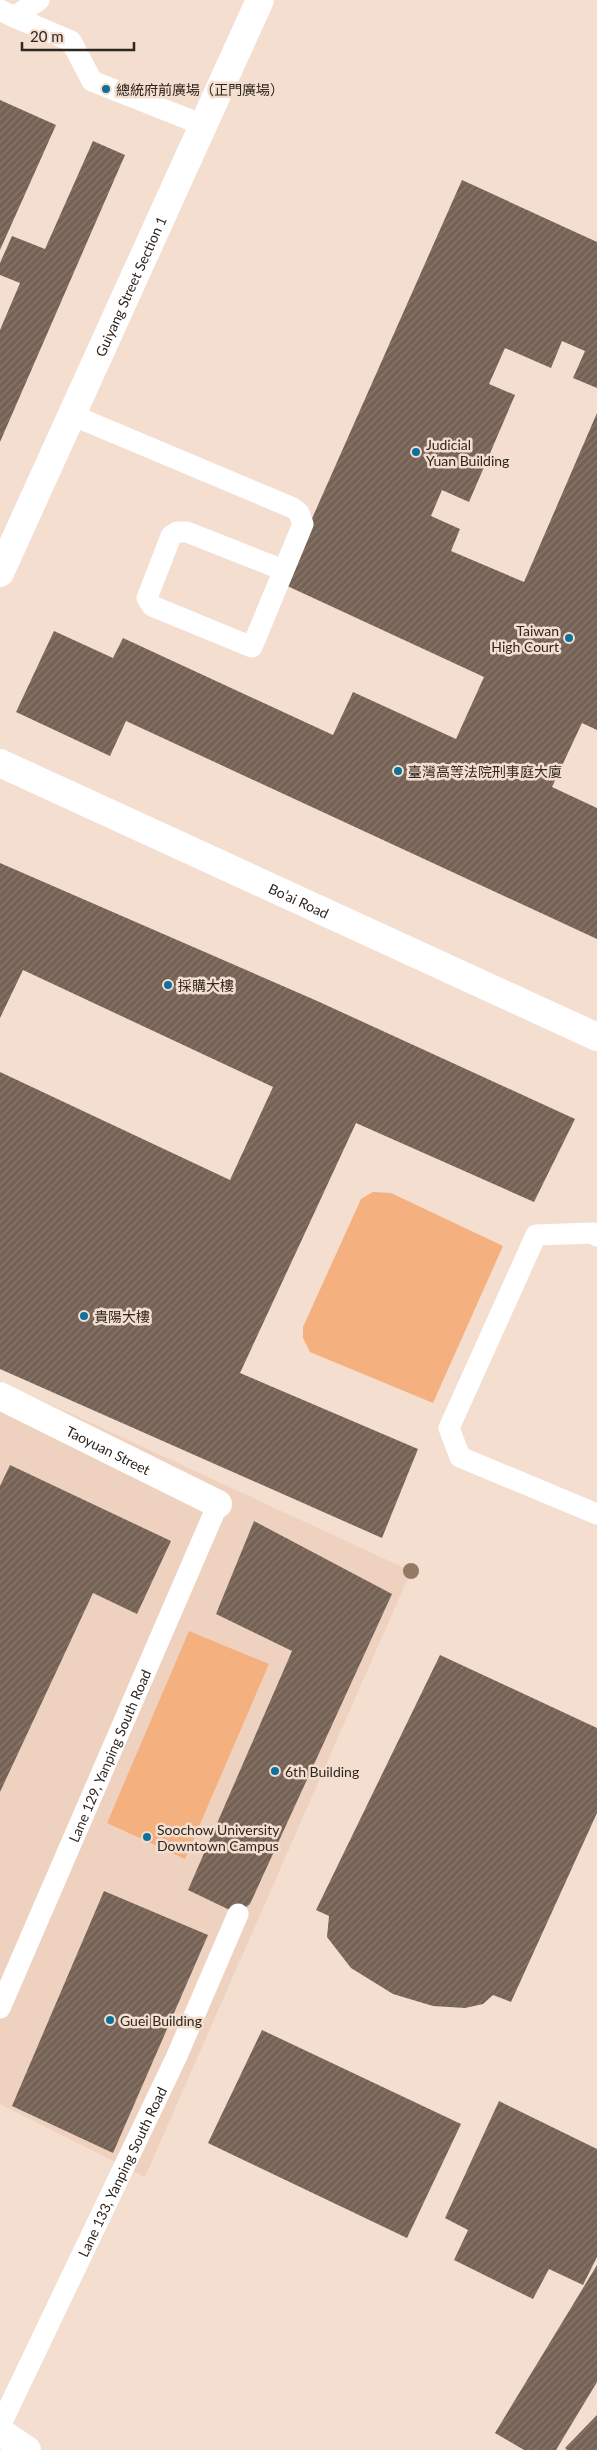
<svg xmlns="http://www.w3.org/2000/svg" width="597" height="2450" font-family="Lato,'Noto Sans TC',sans-serif">
	<style>
		.built { fill: #eed2bf }
		.grass { fill: #f5b07f }
		.building { fill: url(#building-hatch) }
		.lines { fill: none; stroke-linecap: round; stroke-linejoin: round }
		.service { stroke: #fff; stroke-width: 21 }
		.minor { stroke: #fff; stroke-width: 28 }
		.tertiary { stroke: #fff; stroke-width: 28 }
		.tree { fill: #947965 }
		.poi-dot { fill: #0d709d; stroke: #f4decf; stroke-width: 2 }
		.labels { text-anchor: middle; dominant-baseline: central; stroke-width: 5; stroke-linejoin: round; paint-order: stroke }
		.poi-label { font-size: 14px; fill: #2e2620; stroke: #f4decf; text-anchor: start }
		.street-label { font-size: 14px; fill: #2e2620; stroke: #f4decf }
	</style>
	<defs>
		<pattern id="building-hatch" width="6" height="6" patternUnits="userSpaceOnUse" patternTransform="scale(1.25)"><rect width="6" height="6" fill="#756255"/><path d="M-1 1l2-2M0 6l6-6M5 7l2-2" fill="none" stroke="#88796f"/></pattern>
	</defs>
	<rect width="100%" height="100%" fill="#f4decf"/>
	<!-- built -->
	<path class="built" d="M0 1381 411 1571 145 2177 0 2104Z"/>
	<!-- grass -->
	<g class="grass">
		<path d="M373 1192 391 1193 503 1246 433 1403 310 1352 303 1338V1327L361 1199Z"/>
		<path d="M189 1631 269 1664 185 1859 107 1823Z"/>
	</g>
	<!-- building -->
	<g class="building">
		<path d="M0 100 56 125 0 250Z"/>
		<path d="M93 141 125 155 0 442V330L20 283 0 275V263L12 236 45 249Z"/>
		<path d="M462 180 597 242V388L573 378 585 351 562 341 551 368 505 348 489 384 515 395 469 502 442 490 431 516 460 529 451 551 524 582 597 413V730L582 723 552 787 597 808V939L126 721 110 756 16 712 54 631 113 658 123 638 333 735 353 692 456 739 484 677 283 584Z"/>
		<path d="M0 863 315 1000 575 1119 534 1202 356 1123 240 1373 418 1449 382 1538 0 1369V1072L230 1180 273 1087 23 970 0 1018Z"/>
		<path d="M10 1465 171 1541 137 1614 93 1593 0 1792V1486Z"/>
		<path d="M254 1521 392 1594 250 1904 238 1914 188 1890 292 1651 216 1614Z"/>
		<path d="M440 1655 597 1728V1813L511 2002 493 1995 483 2004 465 2008 433 2006 393 1994 351 1968 327 1937 329 1916 316 1910Z"/>
		<path d="M104 1891 208 1935 113 2153 12 2106Z"/>
		<path d="M262 2030 461 2124 407 2238 208 2143Z"/>
		<path d="M499 2101 597 2149V2257L583 2285 549 2269 533 2299 454 2260 468 2230 445 2218Z"/>
		<path d="M597 2265V2382L556 2450H524L495 2433Z"/>
		<path d="M597 2415V2450H567L565 2448Z"/>
	</g>
	<g class="lines">
		<!-- service -->
		<g class="service">
			<path d="M0 10 14 17 39 0"/>
			<path d="M14 17 71 41 92 81 203 125"/>
			<path d="M72 415 293 508 299 513 303 524 252 647 152 606 147 598 171 536 177 532H187L283 570"/>
			<path d="M597 1236 593 1233 536 1235 449 1428 460 1457 597 1514"/>
			<path id="s1" d="M0 2008 218 1504"/>
			<path id="s2" d="M0 2426 176 2058 238 1914"/>
		</g>
		<!-- minor -->
		<g class="minor">
			<path id="s3" d="M0 1396 218 1504"/>
			<path d="M0 2432 27 2450"/>
		</g>
		<!-- tertiary -->
		<g class="tertiary">
			<path id="s4" d="M0 573 260 0"/>
			<path id="s5" d="M0 763 597 1037"/>
		</g>
	</g>
	<!-- trees -->
	<circle class="tree" cx="411" cy="1571" r="8"/>
	<!-- markers -->
	<g class="poi-dot">
		<circle cx="106" cy="89" r="5"/>
		<circle cx="416" cy="452" r="5"/>
		<circle cx="569" cy="638" r="5"/>
		<circle cx="398" cy="771" r="5"/>
		<circle cx="168" cy="985" r="5"/>
		<circle cx="84" cy="1316" r="5"/>
		<circle cx="275" cy="1771" r="5"/>
		<circle cx="147" cy="1837" r="5"/>
		<circle cx="110" cy="2020" r="5"/>
	</g>
	<g class="labels">
		<!-- poi labels -->
		<g class="poi-label">
			<text x="116" y="89">總統府前廣場（正門廣場）</text>
			<text x="426" y="444">Judicial<tspan x="426" dy="16">Yuan Building</tspan></text>
			<text x="559" y="630" text-anchor="end">Taiwan<tspan x="559" dy="16">High Court</tspan></text>
			<text x="408" y="771">臺灣高等法院刑事庭大廈</text>
			<text x="178" y="985">採購大樓</text>
			<text x="94" y="1316">貴陽大樓</text>
			<text x="285" y="1771">6th Building</text>
			<text x="157" y="1829">Soochow University<tspan x="157" dy="16">Downtown Campus</tspan></text>
			<text x="120" y="2020">Guei Building</text>
		</g>
		<!-- street labels -->
		<g class="street-label">
			<text stroke="none"><textPath href="#s4" startOffset="315">Guiyang Street Section 1</textPath></text>
			<text stroke="none"><textPath href="#s5" startOffset="329">Bo’ai Road</textPath></text>
			<text stroke="none"><textPath href="#s3" startOffset="121">Taoyuan Street</textPath></text>
			<text stroke="none"><textPath href="#s1" startOffset="275">Lane 129, Yanping South Road</textPath></text>
			<text stroke="none"><textPath href="#s2" startOffset="282">Lane 133, Yanping South Road</textPath></text>
		</g>
	</g>
	<!-- scale -->
	<path d="M22 42v8h112v-8" fill="none" stroke="#2e2620" stroke-width="2.5"/>
	<text x="30" y="42" font-size="15" fill="#2e2620" stroke="#f4decf" stroke-width="4" paint-order="stroke">20 m</text>
</svg>
